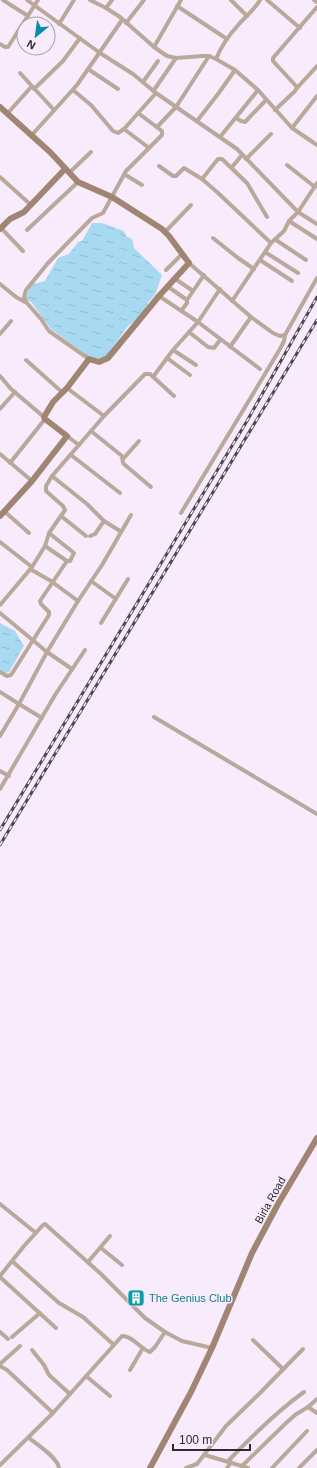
<svg xmlns="http://www.w3.org/2000/svg" width="317" height="1468" font-family="Helvetica,sans-serif">
	<style>
		.water { fill: url(#water-ripples) }
		.lines { fill: none; stroke-linecap: round; stroke-linejoin: round }
		.street { stroke: #baa89b; stroke-width: 4 }
		.secondary { stroke: #9f8572; stroke-width: 6 }
		.rail-casing { stroke: #4e4951; stroke-width: 3 }
		.rail { stroke: #f8ebfc; stroke-width: 1.5; stroke-dasharray: 4.5; stroke-linecap: butt }
		.labels { text-anchor: middle; dominant-baseline: central; stroke-width: 3; stroke-linejoin: round; paint-order: stroke }
		.street-label { font-size: 11px; fill: #2d292f; stroke: #f8ebfc }
		.culture-label { font-size: 11px; fill: #0d838f; stroke: #f8ebfc; text-anchor: start }
	</style>
	<defs>
		<pattern id="water-ripples" width="26" height="14" patternUnits="userSpaceOnUse"><rect width="26" height="14" fill="#a7daf1"/><path d="M2 4q2-2 4 0t4 0M15 11q2-2 4 0t4 0" fill="none" stroke="#90bbcf"/></pattern>
	</defs>
	<rect width="100%" height="100%" fill="#f8ebfc"/>
	<!-- water -->
	<g class="water">
		<path d="M92 223H102L124 231 126 236 132 239 134 248 162 275 155 295 149 301 141 316 127 327 106 358 92 359 51 329 31 302 25 299 31 285 45 281 58 258 69 254 78 242 82 241Z"/>
		<path d="M0 623 15 631 24 646 9 672 2 674 0 671Z"/>
	</g>
	<g class="lines">
		<!-- street -->
		<g class="street">
			<path d="M3 0 28 16"/>
			<path d="M27 0 100 53 133 74 156 93 237 149 298 212 317 224"/>
			<path d="M90 0 106 8 120 17 154 47 167 56 176 58 203 56H209L216 59 235 70 258 90 292 128 317 145"/>
			<path d="M231 0 247 16"/>
			<path d="M267 0 300 28"/>
			<path d="M314 0 317 2"/>
			<path d="M177 6 227 39"/>
			<path d="M106 8 112 0"/>
			<path d="M126 23 144 0"/>
			<path d="M59 24 74 0"/>
			<path d="M0 44 5 47H8L38 0"/>
			<path d="M154 47 181 0"/>
			<path d="M216 59C221 46 230 34 239 24 246 16 255 9 260 0"/>
			<path d="M88 69 118 89"/>
			<path d="M20 73 54 110"/>
			<path d="M143 82 158 61"/>
			<path d="M297 88 317 66"/>
			<path d="M34 89 63 61 80 38"/>
			<path d="M73 90 91 105 113 131 118 133 124 129 156 93"/>
			<path d="M154 90 176 58"/>
			<path d="M275 110 295 91 297 87 273 61V58L317 7"/>
			<path d="M7 114 32 86"/>
			<path d="M236 118 241 121 245 122 266 100"/>
			<path d="M197 121 218 94 235 70"/>
			<path d="M157 127 176 107 209 56"/>
			<path d="M292 128 317 96"/>
			<path d="M124 129 149 148"/>
			<path d="M31 136 77 85 122 20"/>
			<path d="M220 137 258 90"/>
			<path d="M246 159 271 134"/>
			<path d="M287 165 315 187"/>
			<path d="M159 166 173 176H176L184 168 202 179 217 192 271 243"/>
			<path d="M232 167 242 155"/>
			<path d="M69 173 91 152"/>
			<path d="M124 174 142 185"/>
			<path d="M0 177 31 205"/>
			<path d="M202 179 218 159H222L247 183 267 217"/>
			<path d="M289 221 317 239"/>
			<path d="M1 228 23 251"/>
			<path d="M27 230 78 182"/>
			<path d="M165 232 191 205"/>
			<path d="M213 238 238 258 254 269"/>
			<path d="M276 240 306 260"/>
			<path d="M265 252 298 273"/>
			<path d="M260 260 292 281"/>
			<path d="M189 263 251 317 273 333 280 336 285 335 317 278"/>
			<path d="M166 270 182 254"/>
			<path d="M174 278 193 291"/>
			<path d="M0 284 16 297 25 302"/>
			<path d="M167 286 187 300"/>
			<path d="M159 296 198 322 260 369"/>
			<path d="M232 301 271 243 284 231 289 221 298 212 317 183"/>
			<path d="M181 311 187 303V300L204 275"/>
			<path d="M189 332 208 347 214 348 220 340"/>
			<path d="M0 334 11 321"/>
			<path d="M230 347 251 317"/>
			<path d="M173 350 196 365"/>
			<path d="M167 358 190 375"/>
			<path d="M89 359 49 331 41 319 26 302 24 297 26 290 48 263 92 218 103 213 126 171 162 135V131L138 113"/>
			<path d="M26 360 63 393"/>
			<path d="M0 376 11 389 44 417"/>
			<path d="M153 377 173 350 198 322 220 289"/>
			<path d="M67 388 104 416"/>
			<path d="M0 409 15 392"/>
			<path d="M91 431 122 456 123 463 125 465 151 487"/>
			<path d="M67 436 79 445"/>
			<path d="M0 454 32 481"/>
			<path d="M71 455 120 493"/>
			<path d="M123 459 139 441"/>
			<path d="M10 463 45 419"/>
			<path d="M52 476 87 504 104 521 120 531"/>
			<path d="M4 511 29 533"/>
			<path d="M181 513 280 349 284 341 285 335"/>
			<path d="M61 516 86 536"/>
			<path d="M49 533 74 553 70 561H67"/>
			<path d="M90 536 95 534 104 521"/>
			<path d="M0 542 32 567 0 605"/>
			<path d="M32 567 45 546 49 533 65 510 63 506 46 491V486L52 476 104 416 145 374H150L174 396"/>
			<path d="M30 569 51 581 78 601"/>
			<path d="M91 581 116 599"/>
			<path d="M0 613 47 652 72 669"/>
			<path d="M101 623 128 579"/>
			<path d="M0 672 7 676 11 675 49 615V612L41 604 40 601 67 561 45 546"/>
			<path d="M0 692 19 704 47 652 78 601 102 565 131 515"/>
			<path d="M154 717 317 814"/>
			<path d="M0 736 19 704 42 718"/>
			<path d="M0 771 9 776"/>
			<path d="M0 789 55 695 85 650"/>
			<path d="M0 1204 36 1233"/>
			<path d="M101 1248 122 1265"/>
			<path d="M12 1261 59 1303 83 1317 114 1345"/>
			<path d="M88 1262 110 1236"/>
			<path d="M0 1276 24 1246 43 1225 45 1224 101 1274 145 1318 165 1332 182 1341 212 1348"/>
			<path d="M0 1277 56 1328"/>
			<path d="M0 1332 8 1339"/>
			<path d="M12 1337 40 1313"/>
			<path d="M253 1340 283 1369"/>
			<path d="M32 1350 44 1365 49 1375 70 1394"/>
			<path d="M0 1364 20 1346"/>
			<path d="M0 1366 7 1370 53 1413"/>
			<path d="M130 1370 143 1348"/>
			<path d="M86 1376 110 1396"/>
			<path d="M308 1407 317 1399"/>
			<path d="M29 1438C37 1444 58 1458 59 1468"/>
			<path d="M205 1455 248 1468"/>
			<path d="M228 1461C252 1436 276 1412 304 1392"/>
			<path d="M0 1465 53 1413 122 1336C132 1335 140 1349 150 1352L155 1347 165 1332"/>
			<path d="M242 1466 285 1424 295 1415 308 1407 317 1413"/>
			<path d="M186 1468 197 1464 226 1426 260 1393 303 1349"/>
			<path d="M227 1468 231 1462"/>
			<path d="M272 1468 307 1431"/>
			<path d="M299 1468 317 1450"/>
		</g>
		<!-- secondary -->
		<g class="secondary">
			<path d="M0 107 50 152 78 182 112 197 162 229 169 236 189 263 159 296 108 358 99 362 89 359 67 388 53 402 44 417 45 419 67 436 32 481 0 516"/>
			<path d="M0 229 10 219 24 212 65 169"/>
			<path d="M150 1468 191 1392 212 1348 252 1253 278 1204 317 1138"/>
		</g>
		<!-- rail casing -->
		<g class="rail-casing">
			<g id="rail">
				<path d="M0 830 247 421 317 297"/>
				<path d="M0 845 317 320"/>
			</g>
		</g>
		<!-- rail -->
		<use href="#rail" class="rail"/>
	</g>
	<!-- icons -->
	<defs>
		<g id="building-square" transform="scale(0.9)"><rect x="-9" y="-9" width="18" height="18" rx="4" fill="#0f9aa8" stroke="#f8ebfc"/><path d="M-4-6H4V6H1V3H-1V6H-4ZM-2.5-4.3h1.7v1.8h-1.7ZM.8-4.3h1.7v1.8H.8ZM-2.5-1h1.7V.8h-1.7ZM.8-1h1.7V.8H.8Z" fill="#fff"/></g>
	</defs>
	<g fill-rule="evenodd">
		<use href="#building-square" x="136" y="1298"/>
	</g>
	<g class="labels">
		<!-- street labels -->
		<g class="street-label">
			<text transform="translate(270 1200) rotate(-61)">Birla Road</text>
		</g>
		<!-- culture labels -->
		<g class="culture-label">
			<text x="149" y="1298">The Genius Club</text>
		</g>
	</g>
	<!-- north arrow -->
	<g transform="translate(36 36) rotate(209)"><circle r="19" fill="#f8ebfc" stroke="#a79daa"/>
	<path d="M0-3L7 15L0 10L-7 15Z" fill="#048eac"/>
	<text y="-6" font-size="11" font-weight="bold" text-anchor="middle" fill="#2d292f">N</text>
	</g>
	<!-- scale -->
	<path d="M173 1444v6h77v-6" fill="none" stroke="#2d292f" stroke-width="2"/>
	<text x="179" y="1444" font-size="12" fill="#2d292f" stroke="#f8ebfc" stroke-width="3" paint-order="stroke">100 m</text>
</svg>
